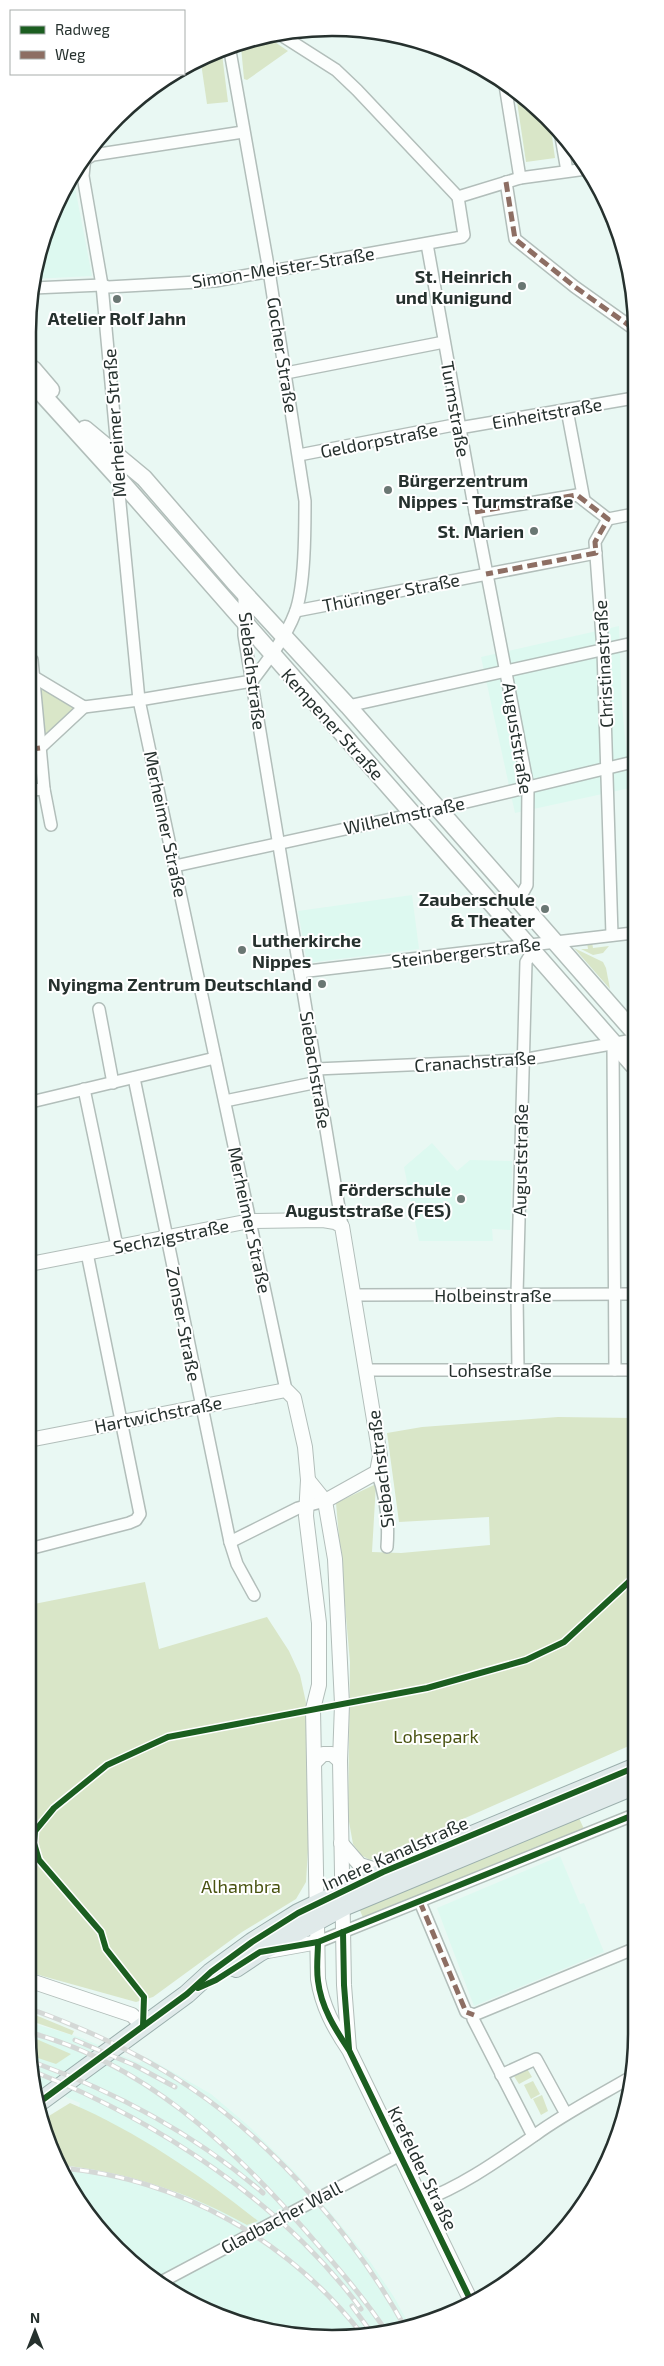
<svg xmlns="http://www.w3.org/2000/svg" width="664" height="2366" font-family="'Exo 2',sans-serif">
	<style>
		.built { fill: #ddf9f0 }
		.green { fill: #d9e6c8 }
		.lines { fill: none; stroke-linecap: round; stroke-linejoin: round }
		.minor-casing { stroke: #b2beba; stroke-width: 14 }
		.tertiary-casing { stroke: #b2beba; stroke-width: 16 }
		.secondary-casing { stroke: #b2beba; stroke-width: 19 }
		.primary-casing { stroke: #9bafad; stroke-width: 20 }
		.minor { stroke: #fcfefd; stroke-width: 11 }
		.tertiary { stroke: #fcfefd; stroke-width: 14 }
		.secondary { stroke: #fcfefd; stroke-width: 16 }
		.primary { stroke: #e0eaea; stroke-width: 18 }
		.rail-casing { stroke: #d4d8d6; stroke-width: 5 }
		.rail { stroke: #fff; stroke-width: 3; stroke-dasharray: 9; stroke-linecap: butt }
		.quiet { stroke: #8d6e63; stroke-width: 5; stroke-dasharray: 10 5; stroke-linecap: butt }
		.cycleway-casing { stroke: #fff; stroke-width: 9 }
		.cycleway { stroke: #1b5e20; stroke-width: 6 }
		.poi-dot { fill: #6a7773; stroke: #fff; stroke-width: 2 }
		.labels { text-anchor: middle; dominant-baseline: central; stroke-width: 4; stroke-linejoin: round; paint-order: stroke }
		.street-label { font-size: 18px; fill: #26312e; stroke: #fff }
		.poi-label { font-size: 18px; font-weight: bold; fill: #26312e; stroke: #fff; text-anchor: end }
		.park-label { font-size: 18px; fill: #495311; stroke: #fff }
		.rim { fill: none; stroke: #26312e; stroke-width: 2.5 }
	</style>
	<rect width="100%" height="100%" fill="#e9f8f3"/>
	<!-- built -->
	<g class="built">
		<path d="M73 177 92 276 33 279V273Z"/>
		<path d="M619 626 622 706 630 788 515 813 481 657Z"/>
		<path d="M412 895 419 949 307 963 298 911Z"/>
		<path d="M432 1143 457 1171 470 1160 512 1161 510 1230 492 1229 493 1241H419L404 1167Z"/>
		<path d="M560 1856 580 1904 584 1903 604 1952 474 2006 437 1908Z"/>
		<path d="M28 2022 82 2038 139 2063 148 2058 211 2094 251 2128 295 2172 330 2212 369 2260 394 2297 411 2328 312 2338 197 2307 103 2235 60 2165 98 2170 144 2181 168 2188 223 2211 227 2197 154 2148 79 2107 80 2103 38 2085 28 2034Z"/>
	</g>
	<!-- green -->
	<g class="green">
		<path d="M266 36 288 51 247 80 244 79 241 47Z"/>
		<path d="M222 54 228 102 207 104 201 63Z"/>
		<path d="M516 95 550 122 555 158 526 162Z"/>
		<path d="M38 683 78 708 43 739Z"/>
		<path d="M587 942H592L593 948 609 946 603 953 593 955 581 949H588Z"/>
		<path d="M574 948 603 962 606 968 610 989Z"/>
		<path d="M558 1417 632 1418 631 1745 370 1860 361 1855 353 1844 348 1816 350 1662 336 1503 376 1484 372 1552 401 1553 490 1545 489 1517 399 1522 387 1433 422 1427Z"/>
		<path d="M145 1582 159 1649 267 1617 289 1651 300 1675 307 1707 310 1817 306 1882 296 1899 242 1932 153 1997 136 2002 28 1972 29 1605Z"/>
		<path d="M578 1816 584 1829 364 1920 359 1908Z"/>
		<path d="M28 2012 74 2031 72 2035 28 2020Z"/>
		<path d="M28 2037 34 2038 71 2054 56 2064 32 2056Z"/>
		<path d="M526 2067 532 2077 519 2084 512 2073Z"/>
		<path d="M533 2081 540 2094 531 2099 524 2085Z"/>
		<path d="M542 2095 548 2111 541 2115 533 2099Z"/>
		<path d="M70 2103C138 2132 200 2175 258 2221L247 2225C188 2192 127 2172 60 2165L51 2150 44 2119Z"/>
	</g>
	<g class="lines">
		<!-- minor casing -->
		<g class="minor-casing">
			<g id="minor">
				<path d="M278 33 336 70 357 90 458 197"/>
				<path d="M505 85 520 178"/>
				<path d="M560 131 567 171"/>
				<path d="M85 156 83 176 102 285 118 459"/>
				<path d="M86 159 93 155 243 132"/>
				<path d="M506 182 515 239 575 287 634 329"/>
				<path d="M458 197 520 178 586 169"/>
				<path d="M427 244 475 512 528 787 527 885 518 901"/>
				<path d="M33 288 102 285 108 287 215 281 462 237 464 235 458 197"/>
				<path d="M286 373 444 342"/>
				<path d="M567 410 584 500"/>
				<path d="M459 428 634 398"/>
				<path d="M299 455 459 424"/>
				<path d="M120 477 119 493 139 700 286 1390"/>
				<path d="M475 512 577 495 608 519"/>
				<path d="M608 519 595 542 603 650 612 935"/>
				<path d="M608 519 634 514"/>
				<path d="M244 593V635L342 1226"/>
				<path d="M296 611 596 553"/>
				<path d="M32 660 44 789 51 825"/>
				<path d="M34 677 84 707"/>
				<path d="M348 706 633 643"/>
				<path d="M84 707 139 700 252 681C268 660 286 637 295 613 305 587 305 530 305 501L269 271 230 51"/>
				<path d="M40 748 84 707"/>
				<path d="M32 790 44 789"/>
				<path d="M175 866 437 809 633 762"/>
				<path d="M300 972 633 933"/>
				<path d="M99 1009 113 1083"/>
				<path d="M613 1044 615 1370"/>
				<path d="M316 1069 522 1060 633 1040"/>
				<path d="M134 1078 230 1542 237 1564 254 1595"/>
				<path d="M84 1089 117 1246"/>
				<path d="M225 1101 318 1082"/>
				<path d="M31 1102 215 1058"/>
				<path d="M355 1295 632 1294"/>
				<path d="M518 1369 517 1294 526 962 532 952"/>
				<path d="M368 1370H632"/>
				<path d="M377 1472C386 1496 389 1521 387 1547"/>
				<path d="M230 1542 298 1508 325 1501"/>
				<path d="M29 1549 129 1523 136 1520 140 1514 87 1253"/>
				<path d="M420 1902 466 2012 474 2015 473 2019 533 2136"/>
				<path d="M318 1942 631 1816"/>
				<path d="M474 2015 631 1950"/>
				<path d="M501 2075 536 2059 566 2114"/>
				<path d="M422 2201C463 2186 500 2159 535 2135 565 2113 599 2096 631 2077"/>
				<path d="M163 2281 400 2155"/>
			</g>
		</g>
		<!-- tertiary casing -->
		<g class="tertiary-casing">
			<g id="tertiary">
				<path d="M30 1264 250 1221 323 1220 335 1222 342 1226 380 1456 377 1472 325 1501"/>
				<path d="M29 1440 286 1390 294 1398 305 1447 308 1480 306 1516 319 1623V1685L313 1709 318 1979C322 2006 334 2028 349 2050L470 2299"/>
				<path d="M308 1480 325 1501 335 1559 342 1704 340 1761 344 1985 349 2049"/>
				<path d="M314 1763 323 1754H332L340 1761"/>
				<path d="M341 1843 360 1865 383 1872"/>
				<path d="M268 1951 318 1942"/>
				<path d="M28 1980 132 2015 143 2026"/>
			</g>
		</g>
		<!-- secondary casing -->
		<g class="secondary-casing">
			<g id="secondary">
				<path d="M33 369 51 390"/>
				<path d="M33 384 120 480 633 1065"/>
				<path d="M85 429 144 478 234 582 348 706 633 1031"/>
			</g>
		</g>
		<!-- primary casing -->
		<g class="primary-casing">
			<g id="primary">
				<path d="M236 1968 260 1952 343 1907 631 1787"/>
				<path d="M41 2101 187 1994 211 1972 252 1942 298 1913 383 1872 631 1769"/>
			</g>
		</g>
		<!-- minor -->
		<use href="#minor" class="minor"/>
		<!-- tertiary -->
		<use href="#tertiary" class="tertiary"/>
		<!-- secondary -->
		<use href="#secondary" class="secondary"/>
		<!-- primary -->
		<use href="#primary" class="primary"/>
		<!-- rail casing -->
		<g class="rail-casing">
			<g id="rail">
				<path d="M28 2008C84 2028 141 2054 191 2088 277 2146 356 2238 406 2329"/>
				<path d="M28 2032C142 2062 229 2143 305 2230 333 2262 362 2295 386 2331"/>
				<path d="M75 2040 134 2065 175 2087"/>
				<path d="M33 2062C116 2092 196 2135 263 2193"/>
				<path d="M35 2072C158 2121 282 2202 361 2309"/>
				<path d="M62 2168C181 2179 288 2240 361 2333"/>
				<path d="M352 2306 371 2332"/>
			</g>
		</g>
		<!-- rail -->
		<use href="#rail" class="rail"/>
		<!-- quiet -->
		<g class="quiet">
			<path d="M506 182 515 239 575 287 634 329"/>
			<path d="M475 512 577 495 608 519 595 542 596 553 486 574"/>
			<path d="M32 749 40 748"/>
			<path d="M420 1902 466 2012 474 2015"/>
		</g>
		<!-- cycleway casing -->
		<g class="cycleway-casing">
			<g id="cycleway">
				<path d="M343 1932 344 1985 349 2049"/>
				<path d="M318 1942C318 1954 316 1968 318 1981 321 2007 335 2029 349 2050L470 2299"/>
				<path d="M198 1988 216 1980 260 1952 318 1942 631 1816"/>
				<path d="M143 2026 144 1997 106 1949 101 1932 39 1860 34 1843 35 1831 54 1808 107 1765 168 1737 427 1688 526 1660 564 1642 632 1579"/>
				<path d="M41 2101 187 1994 211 1972 252 1942 298 1913 383 1872 631 1769"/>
			</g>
		</g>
		<!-- cycleway -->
		<use href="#cycleway" class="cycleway"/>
	</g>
	<!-- markers -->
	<g class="poi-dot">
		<circle cx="522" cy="286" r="5"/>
		<circle cx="117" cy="299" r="5"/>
		<circle cx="388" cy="490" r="5"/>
		<circle cx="534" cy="531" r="5"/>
		<circle cx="545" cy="909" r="5"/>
		<circle cx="242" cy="950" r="5"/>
		<circle cx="322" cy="984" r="5"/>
		<circle cx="461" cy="1199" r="5"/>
	</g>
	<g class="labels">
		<!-- street labels -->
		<g class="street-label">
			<text transform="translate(283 267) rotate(-9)">Simon-Meister-Straße</text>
			<text transform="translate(283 355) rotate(81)">Gocher Straße</text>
			<text transform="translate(456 409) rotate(80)">Turmstraße</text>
			<text transform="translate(547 413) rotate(-10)">Einheitstraße</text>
			<text transform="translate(114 423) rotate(-94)">Merheimer Straße</text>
			<text transform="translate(379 440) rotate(-11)">Geldorpstraße</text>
			<text transform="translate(391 592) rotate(-11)">Thüringer Straße</text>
			<text transform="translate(603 664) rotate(-93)">Christinastraße</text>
			<text transform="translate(253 671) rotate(83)">Siebachstraße</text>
			<text transform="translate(333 724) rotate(48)">Kempener Straße</text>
			<text transform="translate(518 738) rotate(81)">Auguststraße</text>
			<text transform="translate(404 815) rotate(-12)">Wilhelmstraße</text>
			<text transform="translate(166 824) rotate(78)">Merheimer Straße</text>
			<text transform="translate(466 952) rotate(-7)">Steinbergerstraße</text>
			<text transform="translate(475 1061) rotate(-4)">Cranachstraße</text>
			<text transform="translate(316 1070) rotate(81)">Siebachstraße</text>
			<text transform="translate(520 1160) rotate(-89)">Auguststraße</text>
			<text transform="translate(250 1220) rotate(78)">Merheimer Straße</text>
			<text transform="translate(171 1236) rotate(-11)">Sechzigstraße</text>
			<text x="493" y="1295">Holbeinstraße</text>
			<text transform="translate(184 1324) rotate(79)">Zonser Straße</text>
			<text x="500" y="1370">Lohsestraße</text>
			<text transform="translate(158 1414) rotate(-11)">Hartwichstraße</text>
			<text transform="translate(380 1469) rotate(-97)">Siebachstraße</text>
			<text transform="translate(395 1853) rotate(-24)">Innere Kanalstraße</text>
			<text transform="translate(423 2168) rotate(64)">Krefelder Straße</text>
			<text transform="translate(281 2217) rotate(-28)">Gladbacher Wall</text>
		</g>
		<!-- poi labels -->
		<g class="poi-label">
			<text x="512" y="276">St. Heinrich<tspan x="512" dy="21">und Kunigund</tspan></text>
			<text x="117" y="318" text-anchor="middle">Atelier Rolf Jahn</text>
			<text x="398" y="480" text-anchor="start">Bürgerzentrum<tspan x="398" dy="21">Nippes - Turmstraße</tspan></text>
			<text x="524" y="531">St. Marien</text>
			<text x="535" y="899">Zauberschule<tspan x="535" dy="21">&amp; Theater</tspan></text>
			<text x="252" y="940" text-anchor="start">Lutherkirche<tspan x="252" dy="21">Nippes</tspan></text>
			<text x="312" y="984">Nyingma Zentrum Deutschland</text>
			<text x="451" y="1189">Förderschule<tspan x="451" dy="21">Auguststraße (FES)</tspan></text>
		</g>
		<!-- park labels -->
		<g class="park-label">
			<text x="436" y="1736">Lohsepark</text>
			<text x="241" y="1886">Alhambra</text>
		</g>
	</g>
	<!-- crop -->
	<path d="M0 0H664V2366H0ZM332 36H332A296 296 0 0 1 628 332V2034A296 296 0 0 1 332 2330H332A296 296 0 0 1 36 2034V332A296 296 0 0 1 332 36Z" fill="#fff" fill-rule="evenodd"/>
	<path class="rim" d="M332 36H332A296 296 0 0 1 628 332V2034A296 296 0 0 1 332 2330H332A296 296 0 0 1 36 2034V332A296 296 0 0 1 332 36Z"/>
	<!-- legend -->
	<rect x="10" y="10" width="175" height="65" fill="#ffffff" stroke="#a8adab"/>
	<rect x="20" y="26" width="25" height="8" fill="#1b5e20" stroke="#a8adab"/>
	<text x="55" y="35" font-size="15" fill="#26312e">Radweg</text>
	<rect x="20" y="51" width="25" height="8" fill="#8d6e63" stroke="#a8adab"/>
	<text x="55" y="60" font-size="15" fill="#26312e">Weg</text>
	<!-- north arrow -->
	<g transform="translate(35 2331)" stroke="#ffffff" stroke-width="4" paint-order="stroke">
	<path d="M0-4L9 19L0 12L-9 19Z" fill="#26312e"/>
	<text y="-8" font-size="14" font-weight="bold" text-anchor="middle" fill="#26312e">N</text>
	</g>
</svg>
